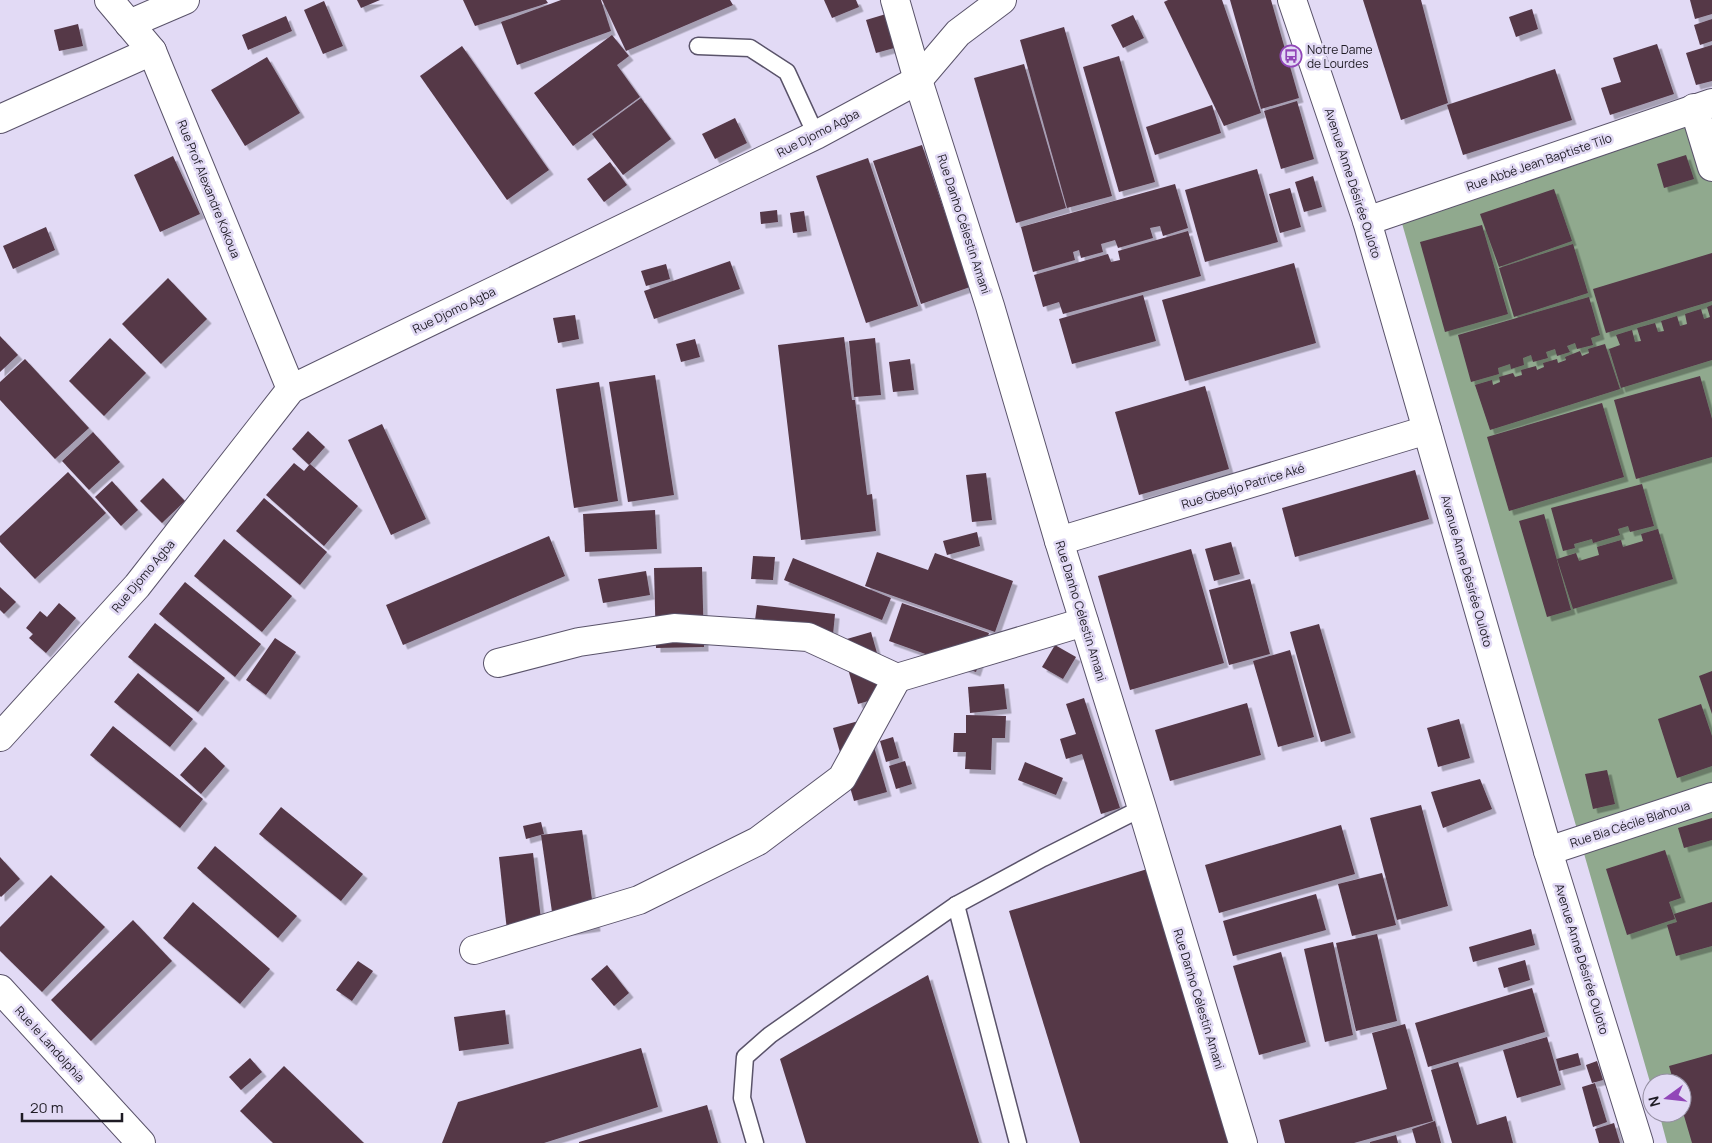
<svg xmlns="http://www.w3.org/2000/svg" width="1712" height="1143" font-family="Manrope,sans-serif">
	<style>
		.forest { fill: #90a98e }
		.building { fill: #543747; filter: url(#shadow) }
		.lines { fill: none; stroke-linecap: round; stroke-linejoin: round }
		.lane-casing { stroke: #5a536a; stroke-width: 19 }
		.street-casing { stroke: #5a536a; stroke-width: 30 }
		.lane { stroke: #fff; stroke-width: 16 }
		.street { stroke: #fff; stroke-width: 28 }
		.labels { text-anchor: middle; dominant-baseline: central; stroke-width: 5; stroke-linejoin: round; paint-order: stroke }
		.poi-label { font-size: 12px; fill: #1e1b24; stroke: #e2daf5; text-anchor: start }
		.street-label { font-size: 12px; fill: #1e1b24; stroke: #e2daf5 }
	</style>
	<defs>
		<filter id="shadow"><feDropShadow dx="4.5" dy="4.5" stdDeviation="0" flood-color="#0004"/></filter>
	</defs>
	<rect width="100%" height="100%" fill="#e2daf5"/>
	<!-- forest -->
	<path class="forest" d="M1712 106V1143H1667L1659 1113H1682V1083H1652V1089L1399 213Z"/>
	<!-- building -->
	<g class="building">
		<path d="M357 0H380L361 8Z"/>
		<path d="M463 0H546L548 3 475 26Z"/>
		<path d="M561 0H601L611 31 517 65 501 22Z"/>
		<path d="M602 0H730L733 5 626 51Z"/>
		<path d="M824 0H856L859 7 832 18Z"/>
		<path d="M1168 0H1222L1261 113 1224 126 1164 2Z"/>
		<path d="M1230 0H1271L1299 98 1261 109Z"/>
		<path d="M1363 0H1421L1448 103 1401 120Z"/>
		<path d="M1690 0H1712V14L1695 19Z"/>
		<path d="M324 1 343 46 323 54 304 10Z"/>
		<path d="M1532 9 1538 29 1516 37 1509 17Z"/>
		<path d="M896 11 905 45 876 53 866 20Z"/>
		<path d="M1133 15 1144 38 1123 48 1111 25Z"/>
		<path d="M286 16 292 31 248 50 242 35Z"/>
		<path d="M1712 19V41L1700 45 1694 25Z"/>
		<path d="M78 24 83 46 59 51 54 30Z"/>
		<path d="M1064 27 1112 196 1067 208 1020 40Z"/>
		<path d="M612 35 629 56 617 65 640 97 573 146 534 93Z"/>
		<path d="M1657 44 1674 94 1610 115 1601 88 1621 82 1613 58Z"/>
		<path d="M1712 45V81L1696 85 1686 53Z"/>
		<path d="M462 46 549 170 507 200 420 76Z"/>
		<path d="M1119 56 1155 182 1119 192 1083 67Z"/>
		<path d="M267 57 300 113 245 146 211 90Z"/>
		<path d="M1024 64 1066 208 1016 223 974 78Z"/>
		<path d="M1555 69 1572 120 1463 155 1447 105Z"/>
		<path d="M641 98 671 139 623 175 592 134Z"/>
		<path d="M1297 101 1314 159 1281 169 1264 111Z"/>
		<path d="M1212 105 1221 133 1155 155 1146 127Z"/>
		<path d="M735 118 747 143 715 159 702 134Z"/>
		<path d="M922 145 970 287 921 304 873 161Z"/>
		<path d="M1686 155 1694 179 1664 188 1657 164Z"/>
		<path d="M173 156 200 214 160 232 134 175Z"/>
		<path d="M868 158 918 306 866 323 816 176Z"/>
		<path d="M610 162 627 185 604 202 587 179Z"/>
		<path d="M1257 169 1278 242 1205 262 1185 190Z"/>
		<path d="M1313 176 1322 207 1304 212 1295 182Z"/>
		<path d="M1175 184 1188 228 1163 236 1160 226 1150 228 1153 238 1118 248 1115 240 1101 244 1103 252 1081 258 1079 250 1073 252 1075 260 1033 272 1021 227Z"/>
		<path d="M1290 188 1301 227 1280 233 1269 194Z"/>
		<path d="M1554 189 1572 241 1499 267 1480 214Z"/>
		<path d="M777 210 778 222 761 224 760 212Z"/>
		<path d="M804 211 807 231 793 233 790 213Z"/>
		<path d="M1482 225 1508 314 1445 332 1420 242Z"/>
		<path d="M46 227 55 250 13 269 3 246Z"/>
		<path d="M1188 231 1201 276 1063 314 1059 302 1043 307 1034 275 1108 254 1111 262 1120 260 1118 251Z"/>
		<path d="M1573 244 1588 293 1514 317 1499 268Z"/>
		<path d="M1712 253V301L1606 333 1593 289Z"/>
		<path d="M730 261 740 289 654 319 644 291Z"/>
		<path d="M1294 263 1316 343 1185 381 1162 300Z"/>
		<path d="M666 264 670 279 646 286 641 271Z"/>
		<path d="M168 278 207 319 161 364 122 324Z"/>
		<path d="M1143 295 1156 341 1072 364 1059 319Z"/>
		<path d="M1589 297 1600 335 1591 338 1593 345 1577 349 1575 343 1567 346 1570 352 1557 356 1555 349 1546 352 1548 358 1533 362 1531 355 1523 358 1524 365 1511 369 1510 364 1498 368 1499 374 1471 382 1458 335Z"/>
		<path d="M1712 305V360L1621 388 1609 349 1620 345 1616 335 1632 330 1635 342 1641 341 1637 328 1655 323 1658 332 1664 331 1661 321 1677 316 1680 326 1687 324 1685 314 1701 309 1704 319 1710 317 1707 307Z"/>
		<path d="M575 315 579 339 558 343 553 318Z"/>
		<path d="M0 336 18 355 0 372Z"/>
		<path d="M844 337 852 400H855L867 495 872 494 876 531 801 540 778 345Z"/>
		<path d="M110 338 146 373 104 416 69 381Z"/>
		<path d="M875 338 881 395 854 397 849 341Z"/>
		<path d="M695 339 700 357 681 362 676 344Z"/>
		<path d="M1605 344 1620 389 1490 430 1475 385 1492 380 1493 385 1500 382 1499 377 1513 373 1515 377 1522 375 1521 370 1536 366 1537 370 1544 367 1543 363 1557 359 1558 363 1566 360 1565 357 1580 351 1582 356 1589 353 1588 349Z"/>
		<path d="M25 359 89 428 55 459 0 400V382Z"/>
		<path d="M910 359 914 390 893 392 889 362Z"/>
		<path d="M655 375 674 495 628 502 609 382Z"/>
		<path d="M1700 376 1712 419V457L1636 479 1614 400Z"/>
		<path d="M599 382 618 501 574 508 556 389Z"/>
		<path d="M1205 386 1229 469 1139 495 1115 412Z"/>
		<path d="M1602 403 1624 477 1509 511 1487 437Z"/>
		<path d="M382 424 426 519 391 535 348 440Z"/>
		<path d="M308 431 325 447 309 465 292 449Z"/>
		<path d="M93 432 120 462 89 490 62 461Z"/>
		<path d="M294 463 304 471 310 464 358 506 324 546 266 495Z"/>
		<path d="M1415 470 1429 519 1295 557 1282 508Z"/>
		<path d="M68 472 106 513 35 579 0 542V536Z"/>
		<path d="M986 473 992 520 972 522 966 475Z"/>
		<path d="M163 478 185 501 162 523 140 501Z"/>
		<path d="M112 481 138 510 121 526 95 497Z"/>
		<path d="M1642 484 1654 526 1630 532 1628 526 1618 529 1620 535 1593 543 1592 539 1574 544 1575 548 1563 551 1551 508Z"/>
		<path d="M264 498 327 552 300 585 236 531Z"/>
		<path d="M655 510 657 549 585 552 583 514Z"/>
		<path d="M1544 514 1571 610 1547 617 1519 521Z"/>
		<path d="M1658 529 1673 579 1573 609 1557 559 1576 553 1579 561 1599 555 1597 547 1621 540 1623 547 1643 541 1641 534Z"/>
		<path d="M977 532 980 546 947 555 943 541Z"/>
		<path d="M549 536 565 576 403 645 386 605Z"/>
		<path d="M224 539 292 596 262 632 194 576Z"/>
		<path d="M1231 542 1240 574 1214 581 1205 549Z"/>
		<path d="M1191 549 1224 663 1130 690 1098 576Z"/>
		<path d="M877 552 928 570 935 553 1013 581 995 632 865 586Z"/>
		<path d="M753 556 775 557 773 580 751 579Z"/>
		<path d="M793 558 891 598 882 620 784 580Z"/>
		<path d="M702 567 704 647 656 648 654 568Z"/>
		<path d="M646 571 650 595 603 603 598 579Z"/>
		<path d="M1250 579 1270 654 1229 665 1209 590Z"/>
		<path d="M185 582 261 644 235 677 159 614Z"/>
		<path d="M0 587 16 602 4 614 0 610Z"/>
		<path d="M59 603 76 618 46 653 29 638 33 634 26 628 40 611 47 617Z"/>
		<path d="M902 603 989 633 976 672 889 641Z"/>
		<path d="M757 605 835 614 832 645 753 636Z"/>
		<path d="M155 623 225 678 198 712 128 657Z"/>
		<path d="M1319 624 1351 733 1321 742 1290 632Z"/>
		<path d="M871 632 889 695 858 704 840 641Z"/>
		<path d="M275 638 296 652 266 695 246 680Z"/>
		<path d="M1055 645 1076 657 1063 679 1042 667Z"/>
		<path d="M1290 650 1314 737 1278 747 1253 661Z"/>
		<path d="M1712 671V714L1699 676Z"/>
		<path d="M138 673 193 719 170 747 114 702Z"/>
		<path d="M1004 684 1007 709 970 713 968 687Z"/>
		<path d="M1084 698 1120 808 1101 814 1082 754 1066 759 1060 739 1076 734 1066 704Z"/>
		<path d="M1247 703 1261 755 1170 781 1155 730Z"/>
		<path d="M1701 704 1712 736V766L1677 778 1658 719Z"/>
		<path d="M966 715 1006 716 1005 738H992L991 770 965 769 966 752H953L954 733H966Z"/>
		<path d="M866 719 887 792 854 801 833 728Z"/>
		<path d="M1459 719 1470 758 1438 767 1427 728Z"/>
		<path d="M113 726 203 799 180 828 90 755Z"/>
		<path d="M893 737 899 758 886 762 880 741Z"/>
		<path d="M205 747 225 766 201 794 180 775Z"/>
		<path d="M905 761 912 784 896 789 889 766Z"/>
		<path d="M1025 762 1063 778 1056 795 1018 780Z"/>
		<path d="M1607 770 1615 804 1593 809 1585 774Z"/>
		<path d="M1480 779 1492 809 1443 828 1431 792Z"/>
		<path d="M1421 805 1448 906 1397 920 1370 818Z"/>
		<path d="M281 807 363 874 341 901 259 834Z"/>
		<path d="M1712 818V840L1684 848 1678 828Z"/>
		<path d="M541 822 544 834 526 839 523 826Z"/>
		<path d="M1341 825 1355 874 1219 913 1205 865Z"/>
		<path d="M582 830 596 927 555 933 541 835Z"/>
		<path d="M215 846 297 916 278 938 197 868Z"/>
		<path d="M1665 850 1681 898 1669 902 1675 919 1627 935 1606 869Z"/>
		<path d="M533 853 543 936 508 940 499 857Z"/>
		<path d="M0 857 20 879 1 897 0 896Z"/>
		<path d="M1154 867 1237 1143H1080L1009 911Z"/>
		<path d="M1382 873 1396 925 1352 936 1338 884Z"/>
		<path d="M51 875 105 927 42 992 0 951V927Z"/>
		<path d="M1316 894 1326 930 1233 956 1223 921Z"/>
		<path d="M193 902 270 969 240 1004 163 938Z"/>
		<path d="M1712 902V946L1676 956 1667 925 1677 922 1674 914Z"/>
		<path d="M133 920 172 961 91 1041 51 1000Z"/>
		<path d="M1531 929 1535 945 1473 962 1469 947Z"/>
		<path d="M1377 934 1397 1021 1356 1031 1336 943Z"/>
		<path d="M1333 942 1353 1035 1325 1042 1304 949Z"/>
		<path d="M1281 952 1306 1042 1259 1055 1233 966Z"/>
		<path d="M1525 960 1530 980 1504 988 1498 968Z"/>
		<path d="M358 961 373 971 352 1001 336 990Z"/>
		<path d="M607 965 629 993 614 1006 591 979Z"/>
		<path d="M928 975 979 1143H806L780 1059Z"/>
		<path d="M1532 988 1545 1032 1428 1067 1415 1023Z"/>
		<path d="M505 1010 509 1044 459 1051 454 1017Z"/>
		<path d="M1405 1024 1433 1121 1354 1143H1285L1279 1120 1387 1089 1372 1033Z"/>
		<path d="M1547 1037 1561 1085 1517 1098 1503 1050Z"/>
		<path d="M641 1048 658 1107 544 1143H442L458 1102Z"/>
		<path d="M1578 1053 1581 1065 1559 1071 1556 1059Z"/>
		<path d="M1712 1054V1143H1692L1682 1109V1083H1674L1669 1066Z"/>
		<path d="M250 1058 262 1072 241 1090 229 1077Z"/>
		<path d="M1597 1061 1603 1080 1592 1083 1586 1065Z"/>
		<path d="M1458 1062 1477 1125 1506 1116 1513 1143H1452L1431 1070Z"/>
		<path d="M284 1066 364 1143H273L240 1111Z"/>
		<path d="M1595 1083 1607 1122 1593 1127 1582 1087Z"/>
		<path d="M707 1105 718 1143H579V1142Z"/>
		<path d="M1435 1121 1441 1143H1416L1412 1129Z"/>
		<path d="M1614 1123 1620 1143H1599L1595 1129Z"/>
		<path d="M1396 1135 1398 1143H1370V1142Z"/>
	</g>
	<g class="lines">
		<!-- lane casing -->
		<g class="lane-casing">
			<g id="lane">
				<path d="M698 46 750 48 787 72 816 135"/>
				<path d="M956 905 1018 1143"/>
				<path d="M755 1143 742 1098 745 1057 770 1035 956 905 1043 858 1142 808"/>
			</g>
		</g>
		<!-- street casing -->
		<g class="street-casing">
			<g id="street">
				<path d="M109 0 152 51 291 389"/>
				<path d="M895 0 918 80 990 306 1059 541 1142 808 1243 1143"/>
				<path d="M1292 0 1367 221 1548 851 1639 1143"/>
				<path d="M129 24 185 0"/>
				<path d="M1694 108 1712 167"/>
				<path d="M0 119 152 51"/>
				<path d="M1367 221 1712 103"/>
				<path d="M1059 541 1427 430"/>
				<path d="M498 663 579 642 674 628 808 637 897 678 1084 622"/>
				<path d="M0 737 137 586 291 389 816 135 918 80 958 33 1002 0"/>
				<path d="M1548 851 1712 797"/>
				<path d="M474 950 639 900 758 841 842 778 897 678"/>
				<path d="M0 989 141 1143"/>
			</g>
		</g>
		<!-- lane -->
		<use href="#lane" class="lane"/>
		<!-- street -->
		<use href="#street" class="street"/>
	</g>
	<!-- icons -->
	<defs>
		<g id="bus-ring" transform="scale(1.125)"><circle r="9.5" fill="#e2daf5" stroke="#9146b8" stroke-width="1.5"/><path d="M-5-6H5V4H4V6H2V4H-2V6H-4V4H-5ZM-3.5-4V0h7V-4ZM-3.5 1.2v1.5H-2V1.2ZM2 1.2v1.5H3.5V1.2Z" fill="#9146b8"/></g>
	</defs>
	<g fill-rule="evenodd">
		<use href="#bus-ring" x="1291" y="56"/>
	</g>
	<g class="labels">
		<!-- poi labels -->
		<g class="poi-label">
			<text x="1307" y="49">Notre Dame<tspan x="1307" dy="14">de Lourdes</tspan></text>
		</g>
		<!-- street labels -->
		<g class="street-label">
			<text transform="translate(818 133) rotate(-27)">Rue Djomo Agba</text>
			<text transform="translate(1539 162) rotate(-19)">Rue Abbé Jean Baptiste Tilo</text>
			<text transform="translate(1353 183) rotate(72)">Avenue Anne Désirée Ouloto</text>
			<text transform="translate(209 189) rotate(68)">Rue Prof Alexandre Kokoua</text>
			<text transform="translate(964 224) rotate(72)">Rue Danho Célestin Amani</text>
			<text transform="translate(454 310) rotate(-26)">Rue Djomo Agba</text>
			<text transform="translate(1243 486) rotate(-17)">Rue Gbedjo Patrice Aké</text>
			<text transform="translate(1467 571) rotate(74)">Avenue Anne Désirée Ouloto</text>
			<text transform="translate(143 576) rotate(-50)">Rue Djomo Agba</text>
			<text transform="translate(1081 611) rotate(73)">Rue Danho Célestin Amani</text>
			<text transform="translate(1630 824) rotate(-18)">Rue Bia Cécile Blahoua</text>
			<text transform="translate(1582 959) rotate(73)">Avenue Anne Désirée Ouloto</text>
			<text transform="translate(1199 999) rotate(73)">Rue Danho Célestin Amani</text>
			<text transform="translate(50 1044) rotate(48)">Rue le Landolphia</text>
		</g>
	</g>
	<!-- north arrow -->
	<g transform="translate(1667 1098) rotate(255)"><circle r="24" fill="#e2daf5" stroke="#948ea1"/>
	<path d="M0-4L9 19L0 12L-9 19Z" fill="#9146b8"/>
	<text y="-8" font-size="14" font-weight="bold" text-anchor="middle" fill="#1e1b24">N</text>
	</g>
	<!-- scale -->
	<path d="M22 1113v8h100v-8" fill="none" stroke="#1e1b24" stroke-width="2.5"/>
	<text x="30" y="1113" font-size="15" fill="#1e1b24" stroke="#e2daf5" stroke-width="4" paint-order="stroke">20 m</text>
</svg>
